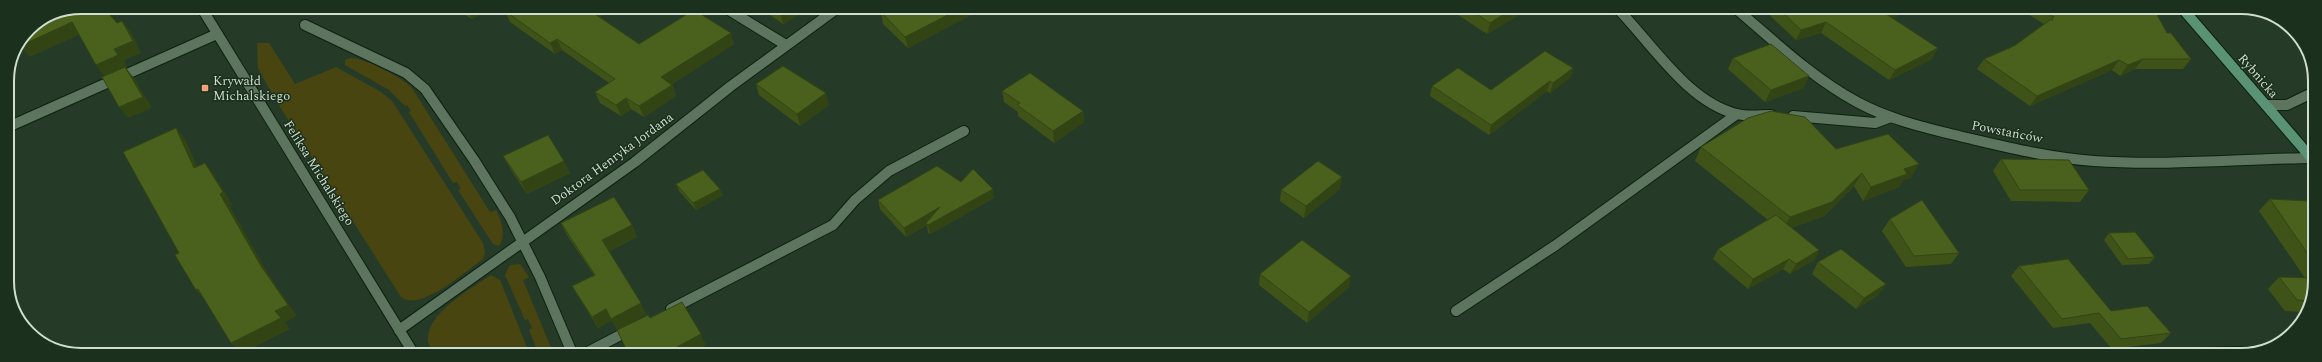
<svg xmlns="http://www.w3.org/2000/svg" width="2322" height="362" font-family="Spectral,serif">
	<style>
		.green { fill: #484510 }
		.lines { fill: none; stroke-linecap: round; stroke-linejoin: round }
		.service-casing { stroke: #0c210f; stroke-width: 12 }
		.minor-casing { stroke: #0c210f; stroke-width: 12 }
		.tertiary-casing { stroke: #0c210f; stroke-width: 12 }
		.secondary-casing { stroke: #0c210f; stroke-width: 12 }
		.service { stroke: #5d755f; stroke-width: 10 }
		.minor { stroke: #5d755f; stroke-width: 10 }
		.tertiary { stroke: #5d755f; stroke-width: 10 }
		.secondary { stroke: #5a9276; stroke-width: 10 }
		.wall { fill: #3f5318 }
		.shaded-wall { fill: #334414 }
		.building { fill: #49611c; stroke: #334414 }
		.poi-dot { fill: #f2a17e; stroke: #1b301d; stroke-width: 1.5 }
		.labels { text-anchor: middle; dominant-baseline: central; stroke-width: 3; stroke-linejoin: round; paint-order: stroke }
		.street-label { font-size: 13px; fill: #d0ded1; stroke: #1b301d }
		.poi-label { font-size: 13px; fill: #d0ded1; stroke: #1b301d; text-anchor: start }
		.rim { fill: none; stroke: #d0ded1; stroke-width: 2 }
	</style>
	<rect width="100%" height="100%" fill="#253b27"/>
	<!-- green -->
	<g class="green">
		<path d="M257 43H269L295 84 336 67 381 92 392 101 483 243 485 252 483 259C467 270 420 313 401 297L275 99 258 68Z"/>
		<path d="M350 58C365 58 402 77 412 88L490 212 496 210C501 220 507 236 499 246L493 244 458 190 461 189 457 182 453 183 409 112 411 111 407 105 405 106 389 90 345 65V60Z"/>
		<path d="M520 264 529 277 523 280 554 355H539L529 330 532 328 528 319 525 320 505 275 510 265Z"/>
		<path d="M491 275 500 280 530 355 436 354C432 350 427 344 428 338 429 311 471 289 491 275Z"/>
	</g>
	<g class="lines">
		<!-- service casing -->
		<g class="service-casing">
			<g id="service">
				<path d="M724 7 786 45"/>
				<path d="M1616 7C1651 42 1687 102 1737 114 1748 117 1760 115 1771 115"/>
				<path d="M305 25 406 73 425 89 474 160 510 217 540 277 573 355"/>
				<path d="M2266 105H2287L2314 92"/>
				<path d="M1793 116 1875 123 1891 117"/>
				<path d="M8 127 217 34"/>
				<path d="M671 309 833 225 855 200 889 171 964 131"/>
				<path d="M1456 311 1556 245 1737 114"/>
				<path d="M2197 353 2248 352"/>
				<path d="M582 355 632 329"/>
			</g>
		</g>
		<!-- minor casing -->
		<g class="minor-casing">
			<g id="minor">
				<path d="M1734 7C1773 40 1811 77 1857 102 1890 120 1927 128 1963 137 2006 147 2050 158 2094 161 2167 166 2239 159 2312 158"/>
				<path d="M399 330 635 162 731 86 839 7"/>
			</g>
		</g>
		<!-- tertiary casing -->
		<g class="tertiary-casing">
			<path id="tertiary" d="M201 7 414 354"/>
		</g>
		<!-- secondary casing -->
		<g class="secondary-casing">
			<path id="secondary" d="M2182 8 2314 161"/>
		</g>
		<!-- service -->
		<use href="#service" class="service"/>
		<!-- minor -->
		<use href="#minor" class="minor"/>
		<!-- tertiary -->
		<use href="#tertiary" class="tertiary"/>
		<!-- secondary -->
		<use href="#secondary" class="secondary"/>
	</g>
	<!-- wall -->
	<g class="wall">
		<path d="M453 7H492L472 19Z"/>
		<path d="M617 7 600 17 639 44H734L672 84 676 96 644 117 631 109 621 116 600 103 595 92 609 83 562 50 555 54 510 22 505 11Z"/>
		<path d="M759 7H811L783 24Z"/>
		<path d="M986 7 908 48 883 24 881 12Z"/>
		<path d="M1446 7H1519L1517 16 1487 34Z"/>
		<path d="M1761 7 1902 8 1897 17 1892 18 1932 59 1889 80 1821 33 1796 40Z"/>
		<path d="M2018 8H2145L2191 59 2183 69H2135L2120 76 2112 70 2030 106 1977 69 1984 59 2014 46 2044 24Z"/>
		<path d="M1733 58 1804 88 1765 102 1728 69Z"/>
		<path d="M1573 68 1570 78 1550 93 1547 91 1489 135 1430 96 1432 86 1491 90Z"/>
		<path d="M756 84 829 105 800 126 759 95Z"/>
		<path d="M1002 91 1083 111 1084 122 1054 143 1018 116V112L1004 102Z"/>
		<path d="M1701 147 1836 149 1911 178 1903 180 1899 187 1863 201 1854 186 1824 216 1791 228 1819 250 1814 260 1790 274 1783 269 1748 289 1713 259 1718 249 1768 220 1695 161Z"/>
		<path d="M503 156 570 173 527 194 510 168Z"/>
		<path d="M2001 159 2089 190 2080 202 2011 201 1993 171Z"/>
		<path d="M961 182 994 198 930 234 928 232 927 225 906 237 880 209 878 200Z"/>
		<path d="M676 184 723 195 696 210 679 191Z"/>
		<path d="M1340 189 1304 218 1280 201 1281 190Z"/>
		<path d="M2270 199 2314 206V291L2303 312 2285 311 2268 289 2279 277 2305 278 2259 211Z"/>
		<path d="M1890 219 1959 253 1951 264 1906 267 1882 231Z"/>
		<path d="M561 223 632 225 637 237 609 251 646 314 617 330 612 320 598 328 572 286 594 275 567 235Z"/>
		<path d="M2109 233 2155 257 2149 264 2122 265 2104 240Z"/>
		<path d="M1818 262 1878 295 1856 309 1812 274Z"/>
		<path d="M2019 266 2111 311 2171 333 2161 343 2112 349 2090 323 2053 328 2011 276Z"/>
		<path d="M1260 274 1349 287 1307 323 1259 285Z"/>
	</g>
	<!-- shaded-wall -->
	<g class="shaded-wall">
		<path d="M466 7H492L472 19Z"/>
		<path d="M594 7H617L593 21 589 10Z"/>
		<path d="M789 7H811L783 24 780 13Z"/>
		<path d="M963 7H986L908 48 905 37Z"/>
		<path d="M1515 7H1519L1517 16 1487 34 1490 23Z"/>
		<path d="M1899 8H1902L1897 17 1878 23 1883 12Z"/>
		<path d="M122 21 131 32 141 53 124 60 127 67 126 68 134 78 152 108 128 118 119 107 105 77 96 65Z"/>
		<path d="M72 22 81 34 30 57 20 46Z"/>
		<path d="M1826 22 1821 33 1796 40 1801 30Z"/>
		<path d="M731 33 734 44 666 88 661 77Z"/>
		<path d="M557 39 562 50 555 54 550 43Z"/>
		<path d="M1938 48 1932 59 1889 80 1895 70Z"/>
		<path d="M2143 59 2135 69 2120 76 2128 65Z"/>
		<path d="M2119 60 2112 70 2030 106 2037 96Z"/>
		<path d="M1573 68 1570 78 1550 93 1553 83Z"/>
		<path d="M1809 76 1804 88 1765 102 1771 90Z"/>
		<path d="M1550 81 1547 91 1489 135 1491 125Z"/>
		<path d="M672 85 676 96 644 117 639 106Z"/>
		<path d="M826 93 829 105 800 126 797 114Z"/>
		<path d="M626 98 631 109 621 116 616 105Z"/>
		<path d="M1083 111 1084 122 1054 143 1053 131Z"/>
		<path d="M176 128 185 139 203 180 194 168Z"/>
		<path d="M564 161 570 173 527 194 521 182Z"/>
		<path d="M205 163 214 175 232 204 229 205 270 277 297 316 285 322 290 329 241 354 231 343 275 311 261 266 220 194Z"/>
		<path d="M1919 164 1911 178 1903 180 1899 187 1863 201 1871 187 1904 169Z"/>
		<path d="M1862 173 1854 186 1824 216 1782 231 1790 217Z"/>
		<path d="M1342 177 1340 189 1304 218 1306 206Z"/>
		<path d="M720 189 723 195 696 210 693 203Z"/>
		<path d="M993 189 994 198 930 234 928 225Z"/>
		<path d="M940 207 926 223 927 225 906 237 904 228Z"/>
		<path d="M632 225 637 237 608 251 602 240Z"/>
		<path d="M1819 250 1814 260 1790 274 1796 264Z"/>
		<path d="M1789 259 1783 269 1748 289 1753 279Z"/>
		<path d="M1351 276 1349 287 1307 323 1309 312Z"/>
		<path d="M1886 284 1878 295 1856 309 1864 298Z"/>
		<path d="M198 289 206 301 196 290Z"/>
		<path d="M641 303 646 314 617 330 612 320 598 328 592 317 606 309Z"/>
		<path d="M701 334 706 345 688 355H680L677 347Z"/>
	</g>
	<!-- building -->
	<g class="building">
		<path d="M81 7H103L117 23 122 21 133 41 114 49 118 55 96 65 72 22 20 46 18 44 29 28 53 13Z"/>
		<path d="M511 7H594L589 10 639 44 694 10 731 33 661 77 672 85 639 106 626 98 616 105 595 92 615 79 557 39 550 43 505 11Z"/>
		<path d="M772 7H789L780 13Z"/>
		<path d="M892 7H963L905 37 881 12Z"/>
		<path d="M1466 7H1515L1490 23Z"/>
		<path d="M1777 7 1899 8 1883 12 1938 48 1895 70 1826 22 1801 30Z"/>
		<path d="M2040 8H2145L2155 11 2167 33H2171L2191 59H2143L2128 65 2119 60 2037 96 1984 59 2014 46 2050 20H2053L2052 18 2054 17Z"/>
		<path d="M1771 44 1809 76 1771 90 1733 58Z"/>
		<path d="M1545 51 1573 68 1553 83 1550 81 1491 125 1432 86 1458 68 1491 90Z"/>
		<path d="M783 66 826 93 797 114 756 84Z"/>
		<path d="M125 67 143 97 119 107 102 77Z"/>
		<path d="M1030 73 1083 111 1053 131 1017 105 1020 103 1002 91Z"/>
		<path d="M1771 111 1805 117 1836 149 1888 134 1919 164 1904 169 1907 174 1871 187 1862 173 1832 202 1790 217 1701 147 1748 118Z"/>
		<path d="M176 128 194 168 205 163 223 192 220 194 261 266 288 305 275 311 281 318 231 343 198 289 196 290 175 255 179 253 123 152Z"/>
		<path d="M548 135 564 161 521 182 503 156Z"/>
		<path d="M2001 159 2069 160 2089 190H2020Z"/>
		<path d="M1318 161 1342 177 1306 206 1281 190Z"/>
		<path d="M937 166 961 182 973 169 993 189 928 225 926 223 940 207 904 228 878 200Z"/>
		<path d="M703 170 720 189 693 203 676 184Z"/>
		<path d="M614 197 632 225 602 240 641 303 611 319 606 309 592 317 572 286 595 275 561 223Z"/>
		<path d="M2270 199 2310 201 2314 206V263Z"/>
		<path d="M1922 200 1959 253 1914 256 1890 219Z"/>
		<path d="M1776 215 1819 250 1796 264 1789 259 1753 279 1718 249Z"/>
		<path d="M2135 232 2155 257 2128 259 2109 233Z"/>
		<path d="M1302 240 1351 276 1309 312 1260 274Z"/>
		<path d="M1841 249 1886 284 1864 298 1818 262Z"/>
		<path d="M2068 259 2111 311 2147 306 2171 333 2121 339 2099 313 2062 319 2019 266Z"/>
		<path d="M2279 277 2314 278V291L2309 301 2297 300Z"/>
		<path d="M682 302 701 334 677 347 682 355H629L617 330 648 315 650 318Z"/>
	</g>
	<!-- markers -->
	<rect class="poi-dot" x="201" y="84" width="8" height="8" rx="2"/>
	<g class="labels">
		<!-- street labels -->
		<g class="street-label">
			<text transform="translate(2258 76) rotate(49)">Rybnicka</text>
			<text transform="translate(2007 132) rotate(11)">Powstańców</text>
			<text transform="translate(612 159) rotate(-36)">Doktora Henryka Jordana</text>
			<text transform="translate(319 173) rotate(58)">Feliksa Michalskiego</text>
		</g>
		<!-- poi labels -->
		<g class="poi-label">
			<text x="213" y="81">Krywałd<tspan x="213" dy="15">Michalskiego</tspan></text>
		</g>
	</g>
	<!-- crop -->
	<path d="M0 0H2322V362H0ZM81 14H2241A67 67 0 0 1 2308 81V281A67 67 0 0 1 2241 348H81A67 67 0 0 1 14 281V81A67 67 0 0 1 81 14Z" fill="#1b301d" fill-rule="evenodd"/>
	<path class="rim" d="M81 14H2241A67 67 0 0 1 2308 81V281A67 67 0 0 1 2241 348H81A67 67 0 0 1 14 281V81A67 67 0 0 1 81 14Z"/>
</svg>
